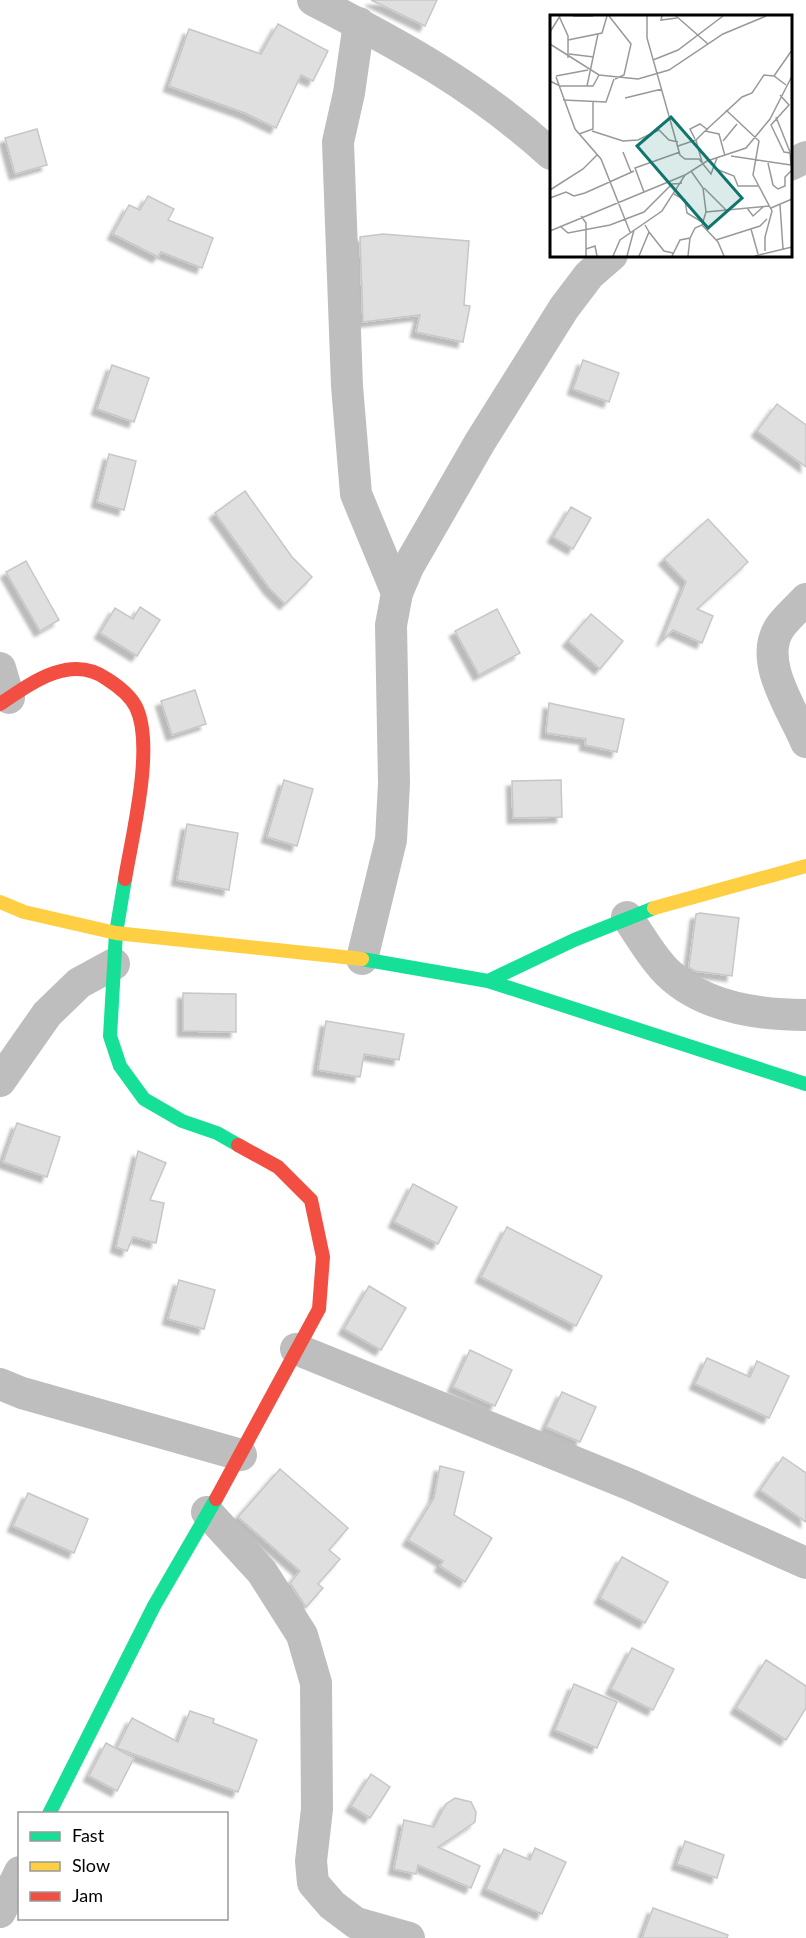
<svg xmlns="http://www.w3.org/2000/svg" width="806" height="1938" font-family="Lato,sans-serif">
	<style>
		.building { fill: #dfdfdf; stroke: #c7c7c7; stroke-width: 1.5; filter: url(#shadow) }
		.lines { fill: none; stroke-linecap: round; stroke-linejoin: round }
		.street { stroke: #bebebe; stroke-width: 32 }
		.fast { stroke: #16e098; stroke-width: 14 }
		.slow { stroke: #ffcf43; stroke-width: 14 }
		.jam { stroke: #f24e42; stroke-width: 14 }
		.inset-road { fill: none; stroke: #999; stroke-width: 1.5 }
		.view { fill: #0f766e; fill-opacity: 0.15; stroke: #0f766e; stroke-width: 3 }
		.inset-edge { fill: none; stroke: #000; stroke-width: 3 }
	</style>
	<defs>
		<filter id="shadow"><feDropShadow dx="-5.5" dy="5.5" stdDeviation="1.5" flood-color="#0004"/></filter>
	</defs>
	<rect width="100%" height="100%" fill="#fff"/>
	<!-- building -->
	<g class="building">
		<path d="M371 0H437L425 26Z"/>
		<path d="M278 24 328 51 313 81 301 75 276 128 245 113 169 86 189 29 261 54Z"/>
		<path d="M37 129 47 165 15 174 5 138Z"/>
		<path d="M148 196 174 209 168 220 213 238 202 268 161 252 158 257 113 234 129 205 140 210Z"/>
		<path d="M383 234 469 241 464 305 470 306 463 342 416 332 420 315 363 322 360 237Z"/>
		<path d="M583 360 619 373 609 402 573 389Z"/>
		<path d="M112 365 149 378 134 422 97 409Z"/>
		<path d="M777 404 806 425V467L757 431Z"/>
		<path d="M109 454 136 461 124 510 97 502Z"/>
		<path d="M245 491 292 557 312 577 285 604 269 588 215 513Z"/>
		<path d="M571 507 591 518 573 549 553 537Z"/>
		<path d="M708 519 748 562 697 609 713 616 702 643 673 630 662 641 686 582 664 559Z"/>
		<path d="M26 561 59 620 40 631 6 572Z"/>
		<path d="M140 607 160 620 137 656 100 633 115 608 133 619Z"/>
		<path d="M497 609 520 653 479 675 455 631Z"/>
		<path d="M591 614 623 641 600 669 568 641Z"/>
		<path d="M195 690 206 724 172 735 161 701Z"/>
		<path d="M549 703 624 719 617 752 585 745 586 739 546 733Z"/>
		<path d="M284 780 313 789 297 846 267 837Z"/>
		<path d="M561 780 562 817 513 818 512 781Z"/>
		<path d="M187 824 238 833 229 890 177 880Z"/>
		<path d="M700 913 739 918 732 976 695 971 689 967 696 914Z"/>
		<path d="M183 993 236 994V1032L183 1031Z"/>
		<path d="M326 1021 404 1034 399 1060 364 1054 360 1077 318 1070Z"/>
		<path d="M17 1123 60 1137 47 1177 3 1162Z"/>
		<path d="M138 1151 166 1163 150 1200 164 1203 156 1243 133 1237 127 1251 116 1247Z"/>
		<path d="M413 1184 457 1207 438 1244 394 1222Z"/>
		<path d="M507 1227 602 1276 576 1326 481 1277Z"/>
		<path d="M179 1280 215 1290 204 1329 168 1319Z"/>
		<path d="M369 1286 406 1308 381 1350 344 1329Z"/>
		<path d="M470 1350 512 1370 495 1406 453 1387Z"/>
		<path d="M707 1358 750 1377 757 1361 789 1376 769 1418 695 1384Z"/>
		<path d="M562 1392 596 1407 580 1442 546 1427Z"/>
		<path d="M783 1457 806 1473V1522L760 1490Z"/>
		<path d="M440 1466 464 1472 454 1515 492 1538 465 1582 440 1566 443 1561 408 1540 434 1498Z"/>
		<path d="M280 1469 348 1528 329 1550 340 1559 318 1584 323 1588 306 1607 290 1583 300 1571 238 1517Z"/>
		<path d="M28 1493 88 1519 74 1553 13 1526Z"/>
		<path d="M622 1557 668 1582 645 1623 600 1598Z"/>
		<path d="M632 1648 674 1669 653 1710 611 1689Z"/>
		<path d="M766 1660 806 1686V1708L786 1740 736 1708Z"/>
		<path d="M574 1684 617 1702 597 1748 555 1730Z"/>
		<path d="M190 1711 214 1719 213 1723 257 1740 238 1792 117 1748 132 1718 178 1742Z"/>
		<path d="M106 1743 134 1758 117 1791 89 1776Z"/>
		<path d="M371 1774 390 1787 370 1818 351 1806Z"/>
		<path d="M455 1798 471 1802 476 1812 475 1822 438 1847 480 1866 471 1888 418 1865 416 1874 394 1869 404 1820 434 1827 446 1804Z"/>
		<path d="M685 1841 724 1855 717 1878 677 1864Z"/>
		<path d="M535 1848 566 1862 542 1914 486 1889 504 1849 530 1860Z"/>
		<path d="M653 1908 728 1935 727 1938H642Z"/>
	</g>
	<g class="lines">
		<!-- street -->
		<g class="street">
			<path d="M313 0C402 46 476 86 551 154"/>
			<path d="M359 23 349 93 338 142 347 386 356 494 397 593"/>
			<path d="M790 165 806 157"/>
			<path d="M806 599C798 608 787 617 780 627 757 661 793 710 806 742"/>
			<path d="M0 668 9 698"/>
			<path d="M627 917C640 935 652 958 668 973 703 1007 760 1015 806 1015"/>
			<path d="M362 959 391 840 394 783 391 625 397 593 408 567 480 442 564 308 589 275 612 255"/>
			<path d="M0 1081 47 1014 79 983 114 964"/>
			<path d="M296 1349 631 1485 806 1563"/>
			<path d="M0 1384 22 1393 241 1455"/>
			<path d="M207 1512 262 1572 302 1635 316 1683 317 1809 311 1861 313 1883 332 1905 356 1923 409 1938"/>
			<path d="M0 1912 20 1872"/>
		</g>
		<!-- fast -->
		<g class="fast">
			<path d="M125 879 116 933 110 1036 120 1066 144 1099 182 1121 217 1133 238 1145"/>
			<path d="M362 959 488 981 574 940 654 908"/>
			<path d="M488 981 806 1084"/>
			<path d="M49 1814 154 1606 216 1499"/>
		</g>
		<!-- slow -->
		<g class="slow">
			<path d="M0 902 24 912 116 933 362 959"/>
			<path d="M654 908 806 866"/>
		</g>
		<!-- jam -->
		<g class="jam">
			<path d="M0 704C31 683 71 653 107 679 118 686 130 695 136 707 155 746 132 836 125 879"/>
			<path d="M216 1499 319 1309 323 1257 311 1200 278 1167 238 1145"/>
		</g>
	</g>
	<!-- overview -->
	<g transform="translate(550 15)">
		<rect width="242" height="242" fill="#fff"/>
		<path class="inset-road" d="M9 1 18 21V43M23 1H43M59 1 81 29 74 60 65 64M97 1V23L130 140 135 144H149L161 159 167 143M112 1 111 5 127 3M126 1 158 29M0 17 10 1M18 25 52 18 57 1M0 29 49 60 88 64 119 55 173 19 216 1M19 39 44 42M103 45 128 35 173 1M6 61 38 55M224 61 242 35M6 62 25 114 51 144 80 217M0 66 10 71H43L49 60M37 71 48 19M230 80 239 90 221 110 234 137 240 138 241 150M75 83 112 74M13 85 56 87 64 64M176 95 209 126 203 160 222 196 215 222V236M226 102 240 137M42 116 73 126 88 125 109 115 119 125 128 127M155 116 192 82 202 78 214 60 224 61 236 70M29 119 43 114V86M145 124 140 114 150 109 158 115M146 125 155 116 169 119 175 141M173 126 187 109M128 131 146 125 152 147M73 137 81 157M181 141 241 150M218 148 223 170 228 174 235 171V162L242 155M166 154 184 161 188 171H208M154 173 176 195M0 175 33 154 47 140M94 177 85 153 130 137M124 179 135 185 137 198 152 207M0 183 16 177 24 181 35 178 84 156M230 190 233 234M197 193 203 201 213 192M221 193 242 184M156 197 219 191M31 201 36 208V241M152 210 168 227 174 241M10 211 18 218 60 210 94 197 122 169 132 168M201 214 208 239M0 216 135 160M99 217 114 236 123 238M166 225 210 211 217 204M36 234 45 231 47 241M63 241 70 225 112 196 135 160 157 146 196 133 220 104 242 61M77 241 84 215M89 241 99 217 95 210M122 241 130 225 140 223 145 213 152 210 156 197 153 173 141 156M138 241 140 223M205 241 242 232"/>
		<path class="view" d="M121 102 192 183 158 213 87 131Z"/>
		<rect width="242" height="242" class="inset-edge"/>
	</g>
	<!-- legend -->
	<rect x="18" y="1812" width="210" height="108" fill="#ffffff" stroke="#999999" stroke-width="1.5"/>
	<rect x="30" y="1832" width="30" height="9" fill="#16e098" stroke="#999999" stroke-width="1.5"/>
	<text x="72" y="1842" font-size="18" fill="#000000">Fast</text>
	<rect x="30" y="1862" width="30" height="9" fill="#ffcf43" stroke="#999999" stroke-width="1.5"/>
	<text x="72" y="1872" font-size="18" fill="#000000">Slow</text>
	<rect x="30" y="1892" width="30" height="9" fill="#f24e42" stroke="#999999" stroke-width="1.5"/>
	<text x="72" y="1902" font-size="18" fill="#000000">Jam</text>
</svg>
